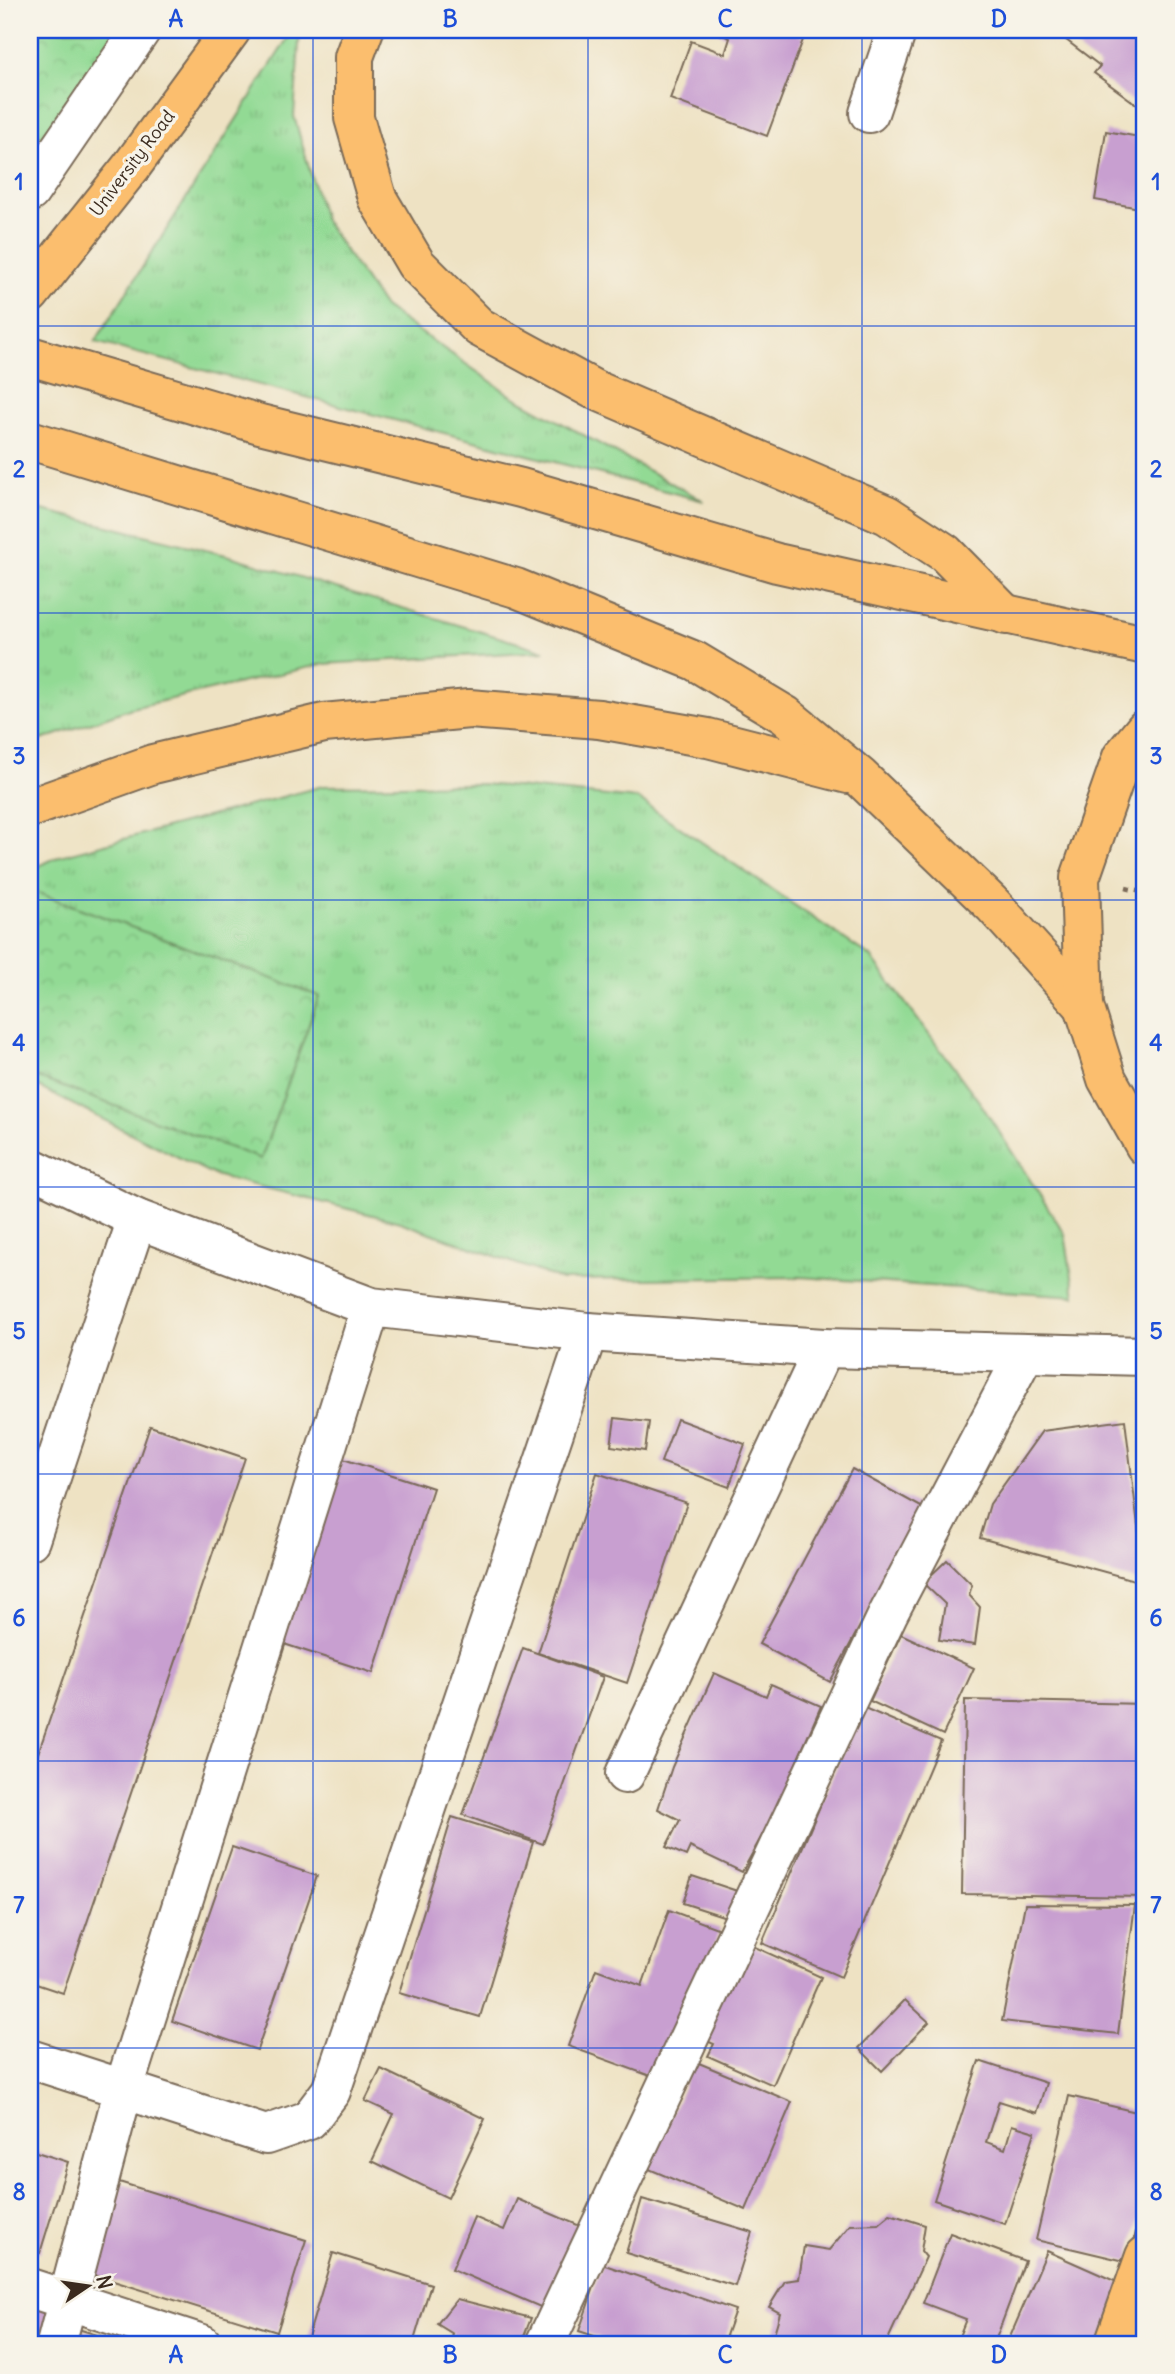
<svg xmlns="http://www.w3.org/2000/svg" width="1175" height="2374" font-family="Delius,sans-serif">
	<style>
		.grass { fill: url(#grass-tufts); stroke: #668259; stroke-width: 2 }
		.park { fill: url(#park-crowns); stroke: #668259; stroke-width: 2 }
		.building { fill: #c89fd0 }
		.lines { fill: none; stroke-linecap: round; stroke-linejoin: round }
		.minor-casing { stroke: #7a6a58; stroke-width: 42 }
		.major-casing { stroke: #7a6a58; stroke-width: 42 }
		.highway-casing { stroke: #7a6a58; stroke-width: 42 }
		.path { stroke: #7a6a58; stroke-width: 4.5; stroke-dasharray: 5 5; stroke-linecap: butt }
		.minor { stroke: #fff; stroke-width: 38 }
		.major { stroke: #fbbe6e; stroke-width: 38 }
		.highway { stroke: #fbbe6e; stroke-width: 38 }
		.grid { fill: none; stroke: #1d4ed8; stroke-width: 2; stroke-opacity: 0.55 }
		.labels { text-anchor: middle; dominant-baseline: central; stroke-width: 7; stroke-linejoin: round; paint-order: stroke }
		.street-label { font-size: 18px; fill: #3b2a1e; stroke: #f7f3e8 }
		.neatline { fill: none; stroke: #1d4ed8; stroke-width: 2.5 }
		.grid-label { font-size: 23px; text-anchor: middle; font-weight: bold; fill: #1d4ed8 }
	</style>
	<defs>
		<pattern id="grass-tufts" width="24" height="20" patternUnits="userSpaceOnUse" patternTransform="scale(1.75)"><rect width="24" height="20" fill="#92da94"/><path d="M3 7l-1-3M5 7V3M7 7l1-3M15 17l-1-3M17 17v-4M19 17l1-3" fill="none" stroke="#7fbb7f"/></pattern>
		<pattern id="park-crowns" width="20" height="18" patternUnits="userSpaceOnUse" patternTransform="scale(1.75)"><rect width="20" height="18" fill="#92da94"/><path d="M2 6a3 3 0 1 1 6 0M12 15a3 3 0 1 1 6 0" fill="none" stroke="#7fbb7f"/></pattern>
	</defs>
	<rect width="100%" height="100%" fill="#f7f3e8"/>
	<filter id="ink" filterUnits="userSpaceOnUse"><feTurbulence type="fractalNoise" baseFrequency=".0143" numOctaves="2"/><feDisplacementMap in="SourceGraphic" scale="14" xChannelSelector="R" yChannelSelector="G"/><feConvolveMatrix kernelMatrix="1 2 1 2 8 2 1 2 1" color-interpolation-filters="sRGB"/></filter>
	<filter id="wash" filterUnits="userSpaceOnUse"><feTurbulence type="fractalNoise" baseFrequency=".00686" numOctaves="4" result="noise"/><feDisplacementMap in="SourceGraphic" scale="28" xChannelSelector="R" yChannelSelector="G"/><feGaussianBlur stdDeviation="1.57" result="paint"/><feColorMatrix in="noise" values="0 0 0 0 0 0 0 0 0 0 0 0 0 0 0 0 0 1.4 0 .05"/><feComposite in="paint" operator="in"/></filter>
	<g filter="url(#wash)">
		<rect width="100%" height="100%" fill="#eee2c3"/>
		<!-- grass -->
		<g class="grass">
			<path d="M293 30H300L294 116 324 220 384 307 512 396 704 501 95 342Z"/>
			<path d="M30 507 230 556 545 651 323 664 132 708 30 744Z"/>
			<path d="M483 784 638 799 871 957 981 1104 1065 1234 1075 1296 800 1277 562 1280 400 1222 214 1175 30 1083V870L60 856 323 786Z"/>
		</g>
		<!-- park -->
		<g class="park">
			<path d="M30 30H151L30 222Z"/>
			<path d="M30 890 319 996 261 1159 30 1075Z"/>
		</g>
		<g id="blocks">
			<!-- building -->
			<g class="building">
				<path d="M710 30H786L804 37 767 136 670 99 691 41 725 54 730 38Z"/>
				<path d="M1059 30H1145V105L1143 109 1094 73 1100 66 1057 33Z"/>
				<path d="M1106 131 1145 138V209L1095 200Z"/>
				<path d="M615 1418 649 1422 645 1451 611 1446Z"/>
				<path d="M677 1419 745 1444 729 1487 661 1462Z"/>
				<path d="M1125 1420 1145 1583 980 1538 990 1504 1042 1431Z"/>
				<path d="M150 1426 245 1458 63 1993 30 1982V1777Z"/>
				<path d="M340 1458 433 1488 373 1673 281 1643Z"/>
				<path d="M852 1469 923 1508 830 1682 759 1644Z"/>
				<path d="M597 1473 687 1503 627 1683 538 1653Z"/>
				<path d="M947 1560 972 1585 969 1595 980 1607 975 1645 939 1640 945 1604 923 1583Z"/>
				<path d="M901 1634 974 1668 943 1735 870 1701Z"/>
				<path d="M523 1648 603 1677 543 1844 463 1815Z"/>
				<path d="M714 1673 766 1696 771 1684 821 1706 775 1812 742 1872 690 1847 686 1856 666 1847 680 1820 658 1809 672 1767Z"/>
				<path d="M965 1700 1145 1704V1897L962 1894Z"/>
				<path d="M862 1707 941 1741 841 1977 762 1943Z"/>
				<path d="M452 1817 533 1842 480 2017 399 1993Z"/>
				<path d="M232 1847 317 1876 257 2050 172 2021Z"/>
				<path d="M692 1876 737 1891 729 1918 683 1903Z"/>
				<path d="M1025 1904 1135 1905 1118 2034 1002 2021Z"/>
				<path d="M669 1910 720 1929 664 2081 568 2046 596 1969 642 1986Z"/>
				<path d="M744 1942 821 1977 773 2085 708 2056 714 2044 702 2039Z"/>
				<path d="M905 2000 929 2022 882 2071 859 2048Z"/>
				<path d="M694 2061 792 2102 746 2210 649 2169Z"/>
				<path d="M979 2061 1046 2083 1037 2113 999 2101 986 2142 1005 2149 1012 2125 1035 2132 1005 2224 934 2200Z"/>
				<path d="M381 2069 485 2119 448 2198 372 2161 394 2114 365 2101Z"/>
				<path d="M1069 2096 1145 2114V2192L1129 2262 1036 2240Z"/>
				<path d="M30 2150 68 2162 40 2253 30 2250Z"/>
				<path d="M119 2182 306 2240 277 2332 91 2274Z"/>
				<path d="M517 2199 587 2229 552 2312 452 2269 474 2217 504 2230Z"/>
				<path d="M642 2199 752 2232 735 2286 626 2253Z"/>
				<path d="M890 2214 925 2225 921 2251 926 2257 886 2344H771L780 2313 769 2307 785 2281 799 2279 804 2246 829 2250 850 2225 878 2224Z"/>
				<path d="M950 2233 1025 2261 994 2344H956L966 2319 923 2303Z"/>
				<path d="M1047 2251 1126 2286 1101 2344H1007Z"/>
				<path d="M333 2253 431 2284 413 2344H306Z"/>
				<path d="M602 2264 735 2310 723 2344H619L579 2331Z"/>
				<path d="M457 2299 531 2318 521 2344H450L453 2334 437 2324Z"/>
				<path d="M30 2307 52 2309 48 2344H30Z"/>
				<path d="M78 2329 126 2344H73Z"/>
			</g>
		</g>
	</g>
	<g filter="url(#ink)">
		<use href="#blocks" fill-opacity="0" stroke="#7a6a58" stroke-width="2"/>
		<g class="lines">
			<!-- minor casing -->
			<g class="minor-casing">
				<g id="minor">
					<path d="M869 113 897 30"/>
					<path d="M30 192 141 30"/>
					<path d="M30 1167 137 1219 371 1307 588 1332 824 1348 1145 1356"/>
					<path d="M30 1540 137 1219"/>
					<path d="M625 1774 824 1348"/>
					<path d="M30 2059 266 2135 309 2120 331 2091 588 1332"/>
					<path d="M30 2288 202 2344"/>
					<path d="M56 2344 123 2091 371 1307"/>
					<path d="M545 2344 888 1614 1024 1355"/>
				</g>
			</g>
			<!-- major casing -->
			<g class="major-casing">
				<path id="major" d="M1114 2344 1145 2256"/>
			</g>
			<!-- highway casing -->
			<g class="highway-casing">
				<g id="highway">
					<path d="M364 30 354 57V118L377 198 416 264 479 327 593 389 887 515 945 553 1006 615"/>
					<path d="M30 294 131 167 231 30"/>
					<path d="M30 356 260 424 521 488 777 563 1145 645"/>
					<path d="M30 440 516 588 695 661 785 715 860 777 993 905 1084 1006"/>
					<path d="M1145 729 1122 757 1080 878 1084 1006 1107 1079 1145 1146"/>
					<path d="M30 808 153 764 324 723 469 709 599 719 708 738 848 774"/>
				</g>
			</g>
			<!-- path -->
			<path class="path" d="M1126 888 1145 893"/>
			<!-- minor -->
			<use href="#minor" class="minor"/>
			<!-- major -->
			<use href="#major" class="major"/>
			<!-- highway -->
			<use href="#highway" class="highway"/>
		</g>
	</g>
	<!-- grid -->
	<path class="grid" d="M313 30V2344M588 30V2344M862 30V2344M30 326H1145M30 613H1145M30 900H1145M30 1187H1145M30 1474H1145M30 1761H1145M30 2048H1145"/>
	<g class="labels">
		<!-- street labels -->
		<g class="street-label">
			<text transform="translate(132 163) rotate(-53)">University Road</text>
		</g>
	</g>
	<!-- margin -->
	<rect width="1175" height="2374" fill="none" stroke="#f7f3e8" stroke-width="77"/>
	<!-- north arrow -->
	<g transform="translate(88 2286) rotate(77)" stroke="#f7f3e8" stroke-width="5" paint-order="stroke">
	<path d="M0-5L12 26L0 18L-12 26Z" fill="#3b2a1e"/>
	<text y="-10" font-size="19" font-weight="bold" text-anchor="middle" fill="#3b2a1e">N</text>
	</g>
	<rect x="38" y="38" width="1098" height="2298" class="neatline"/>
	<g class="grid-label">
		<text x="176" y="27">A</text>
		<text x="450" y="27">B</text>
		<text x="725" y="27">C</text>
		<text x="999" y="27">D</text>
		<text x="19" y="190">1</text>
		<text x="1156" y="190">1</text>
		<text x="19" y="477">2</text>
		<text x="1156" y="477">2</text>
		<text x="19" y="764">3</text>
		<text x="1156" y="764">3</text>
		<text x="19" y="1051">4</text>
		<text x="1156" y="1051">4</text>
		<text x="19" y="1339">5</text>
		<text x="1156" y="1339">5</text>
		<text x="19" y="1626">6</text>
		<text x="1156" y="1626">6</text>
		<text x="19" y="1913">7</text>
		<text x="1156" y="1913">7</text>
		<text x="19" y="2200">8</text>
		<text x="1156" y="2200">8</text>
		<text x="176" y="2363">A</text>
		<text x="450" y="2363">B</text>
		<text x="725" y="2363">C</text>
		<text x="999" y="2363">D</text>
	</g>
</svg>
